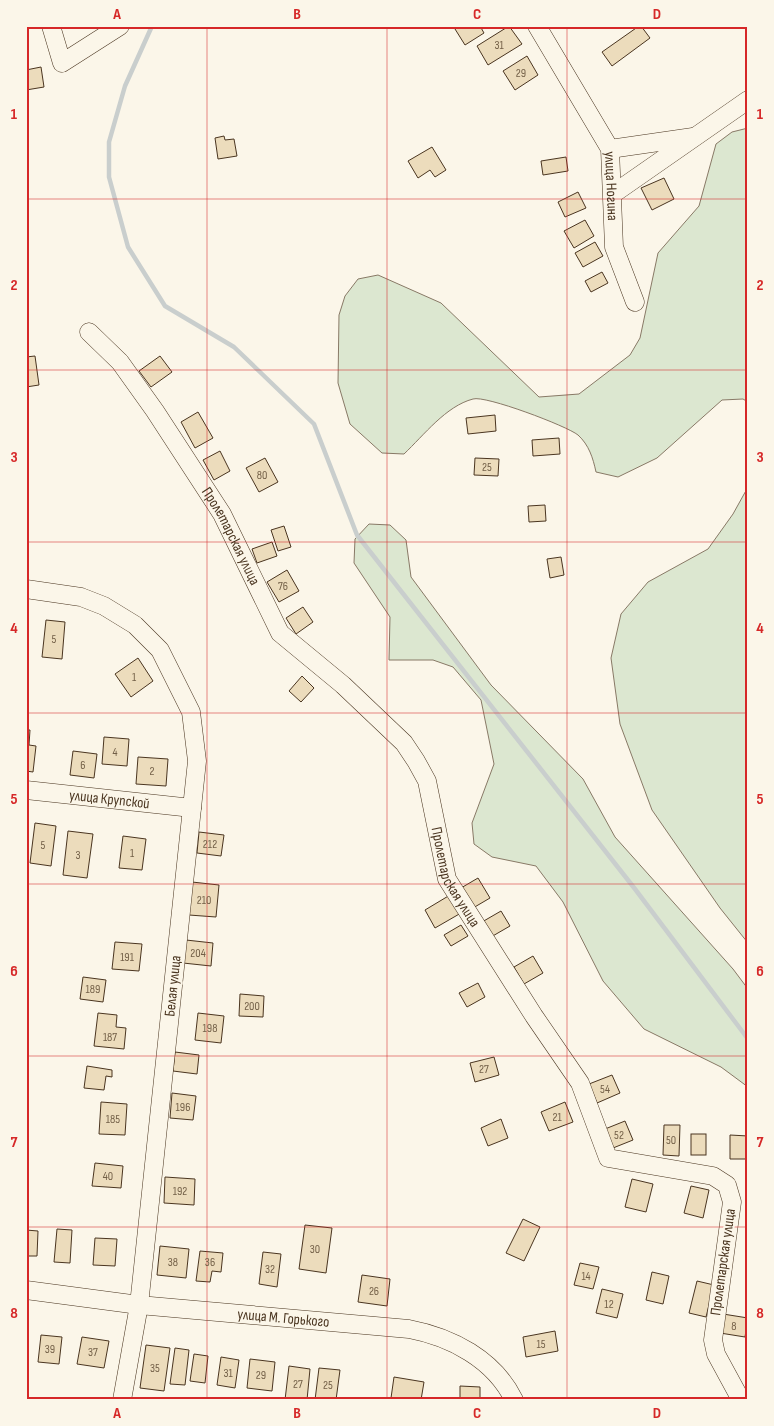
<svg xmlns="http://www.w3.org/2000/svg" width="774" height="1426" font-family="'Sofia Sans Condensed',sans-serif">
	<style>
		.green { fill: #dce7d0; stroke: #887966 }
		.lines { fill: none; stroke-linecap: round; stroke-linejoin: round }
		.stream { stroke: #c9cecd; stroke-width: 4.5 }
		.building { fill: #ecdcbc; stroke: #4a3520 }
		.minor-casing { stroke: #4a3520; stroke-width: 19 }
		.minor { stroke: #fbf6e9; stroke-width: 18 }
		.grid { fill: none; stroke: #d62828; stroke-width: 1; stroke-opacity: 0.55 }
		.labels { text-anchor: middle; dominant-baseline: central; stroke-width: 4; stroke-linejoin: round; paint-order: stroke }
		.number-label { font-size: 12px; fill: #725f47 }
		.street-label { font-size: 15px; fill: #4a3520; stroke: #fbf6e9 }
		.neatline { fill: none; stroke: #d62828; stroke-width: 2 }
		.grid-label { font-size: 16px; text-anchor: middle; font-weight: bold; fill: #d62828 }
	</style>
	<rect width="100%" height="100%" fill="#fbf6e9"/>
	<!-- green -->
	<g class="green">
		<path d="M748 128V402L743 399 722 400 657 458 618 477 596 472C593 458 589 445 578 435 567 426 485 395 473 399 446 406 424 435 404 454L382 453 350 424 338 383 339 315 345 296 358 279 378 275 441 303 539 397 579 394 630 355 640 338 658 253 699 206 716 144 732 132Z"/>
		<path d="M748 487V943L720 908 652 810 620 724 611 658 621 614 648 582 708 549 733 514Z"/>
		<path d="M369 524 390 525 406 540 411 577 491 685 583 779 615 837 733 969 748 989V1087L721 1067 644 1029 603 981 563 902 536 866 492 857 474 844 472 823 494 764 481 700 453 667 433 660H389L390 617 354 563 355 539Z"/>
	</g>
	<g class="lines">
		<!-- stream -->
		<path class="stream" d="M152 26 125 86 109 142V177L128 247 165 306 234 347 314 424 357 535 635 889 748 1039"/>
	</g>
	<!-- building -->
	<g class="building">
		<path d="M460 26H480L484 33 465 45 455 29Z"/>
		<path d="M509 26 522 44 488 65 477 46Z"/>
		<path d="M639 26H641L650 38 612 66 602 52Z"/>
		<path d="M527 56 538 75 515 90 503 71Z"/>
		<path d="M41 67 44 87 26 90V70Z"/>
		<path d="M224 136 225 140 234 139 237 156 218 159 215 138Z"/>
		<path d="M432 147 446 170 435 177 430 170 418 178 408 161Z"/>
		<path d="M566 157 568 171 543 175 541 161Z"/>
		<path d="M664 178 674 199 652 210 641 188Z"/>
		<path d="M578 192 586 208 565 217 558 202Z"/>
		<path d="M585 220 594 236 574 248 564 231Z"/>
		<path d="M595 242 603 256 583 267 575 253Z"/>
		<path d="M602 272 608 283 591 292 585 281Z"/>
		<path d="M35 356 39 385 26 387V357Z"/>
		<path d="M160 356 172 372 151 387 139 371Z"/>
		<path d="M198 412 213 438 195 448 181 422Z"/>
		<path d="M495 415 496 431 468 434 466 418Z"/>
		<path d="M559 438 560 454 533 456 532 440Z"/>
		<path d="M220 451 230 471 214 480 203 460Z"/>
		<path d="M265 458 278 482 259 492 246 468Z"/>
		<path d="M475 458 499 459 498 476 474 475Z"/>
		<path d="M545 505 546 521 529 522 528 506Z"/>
		<path d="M284 526 291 547 278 551 271 530Z"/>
		<path d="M272 542 277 556 257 563 252 549Z"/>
		<path d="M561 557 564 575 550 578 547 559Z"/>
		<path d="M287 570 299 591 279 602 267 582Z"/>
		<path d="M303 607 313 622 296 634 286 618Z"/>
		<path d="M46 620 65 622 62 659 42 657Z"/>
		<path d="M138 658 153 681 131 697 115 674Z"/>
		<path d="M302 676 314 688 301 702 289 691Z"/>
		<path d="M26 730H30L29 745 36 746 33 772 26 771Z"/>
		<path d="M104 737 129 739 127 766 102 764Z"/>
		<path d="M73 751 97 754 94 778 70 775Z"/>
		<path d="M138 757 168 759 166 786 136 784Z"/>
		<path d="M35 823 56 826 51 866 30 863Z"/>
		<path d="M68 831 93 834 87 878 63 875Z"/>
		<path d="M199 832 224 835 221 856 197 853Z"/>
		<path d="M123 836 146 839 142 870 119 868Z"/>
		<path d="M478 878 490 898 473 908 461 888Z"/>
		<path d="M192 882 219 885 216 917 189 915Z"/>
		<path d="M450 895 461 913 435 928 425 910Z"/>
		<path d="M501 911 510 926 491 937 482 922Z"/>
		<path d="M461 925 468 936 451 946 444 935Z"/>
		<path d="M186 940 213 943 211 966 183 963Z"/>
		<path d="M115 942 142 944 139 971 112 969Z"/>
		<path d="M533 956 543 973 524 984 514 967Z"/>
		<path d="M83 977 106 980 103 1002 80 999Z"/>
		<path d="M478 983 485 997 467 1007 459 993Z"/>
		<path d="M240 994 264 996 263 1017 239 1016Z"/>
		<path d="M98 1013 117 1015 116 1027 126 1028 124 1049 94 1046Z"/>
		<path d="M198 1013 224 1016 221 1043 195 1040Z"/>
		<path d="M175 1052 199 1055 197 1074 173 1071Z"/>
		<path d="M494 1057 499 1075 475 1082 470 1063Z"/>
		<path d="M87 1066 112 1070V1077L106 1076 104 1090 84 1088Z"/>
		<path d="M612 1075 620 1093 597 1103 589 1084Z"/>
		<path d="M172 1093 196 1096 193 1120 170 1118Z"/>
		<path d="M101 1102 127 1104 125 1135 99 1134Z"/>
		<path d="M565 1102 573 1122 549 1131 541 1112Z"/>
		<path d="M501 1119 508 1138 488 1146 481 1128Z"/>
		<path d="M625 1121 633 1140 613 1148 605 1129Z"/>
		<path d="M664 1125H680L679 1156 663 1155Z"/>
		<rect x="691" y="1134" width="15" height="21"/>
		<path d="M730 1135 748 1136V1159H730Z"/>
		<path d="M95 1163 123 1166 121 1188 92 1186Z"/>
		<path d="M165 1177 195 1179 194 1205 164 1203Z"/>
		<path d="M632 1179 653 1184 646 1212 625 1207Z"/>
		<path d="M691 1186 709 1190 703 1218 684 1213Z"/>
		<path d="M523 1219 540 1227 524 1261 506 1253Z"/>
		<path d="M305 1225 332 1228 326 1273 299 1269Z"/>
		<path d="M57 1229 72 1230 70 1263 54 1262Z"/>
		<path d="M26 1230 38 1231 37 1256H26Z"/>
		<path d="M95 1238 117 1239 115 1266 93 1265Z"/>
		<path d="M160 1246 189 1249 186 1278 157 1275Z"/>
		<path d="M200 1251 223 1253 221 1272 212 1271 210 1282 196 1281Z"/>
		<path d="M263 1252 281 1254 277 1287 259 1284Z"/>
		<path d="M580 1263 599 1267 593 1289 574 1285Z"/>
		<path d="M652 1272 669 1276 663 1304 646 1300Z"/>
		<path d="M362 1275 390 1279 387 1306 358 1302Z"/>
		<path d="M697 1281 714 1285 706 1317 689 1313Z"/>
		<path d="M602 1289 623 1294 617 1318 596 1313Z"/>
		<path d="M723 1314 748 1318 745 1337 720 1333Z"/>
		<path d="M555 1331 558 1351 526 1357 523 1337Z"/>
		<path d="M41 1335 62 1337 59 1364 38 1362Z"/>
		<path d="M82 1337 109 1341 104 1368 77 1364Z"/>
		<path d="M146 1345 170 1348 164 1391 140 1388Z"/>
		<path d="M175 1348 189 1350 185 1385 170 1384Z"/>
		<path d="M194 1354 208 1356 205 1383 190 1381Z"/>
		<path d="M221 1357 239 1360 235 1388 217 1385Z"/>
		<path d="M250 1359 275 1362 272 1391 247 1388Z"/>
		<path d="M289 1366 310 1369 307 1400H285Z"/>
		<path d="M319 1368 340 1370 336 1400H315Z"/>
		<path d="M394 1377 424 1382 421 1400 391 1398Z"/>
		<path d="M460 1386 480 1387V1400H460Z"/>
	</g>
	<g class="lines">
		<!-- minor casing -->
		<g class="minor-casing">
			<g id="minor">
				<path d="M51 26 62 63 120 26"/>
				<path id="s1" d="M537 26 610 149 614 247 635 302"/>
				<path d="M610 149 693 137"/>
				<path d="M613 194 748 100"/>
				<path id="s2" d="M89 332 120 362 155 411 222 514 280 633 343 685 404 743 416 761 427 781 447 879 534 1016 580 1083 608 1158 713 1176 727 1185 732 1202 713 1340 716 1354 741 1400"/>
				<path d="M26 589 81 597 104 606 135 625 160 650 191 712 197 761 139 1305 122 1400"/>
				<path id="s3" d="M26 790 192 808"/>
				<path id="s4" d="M26 1290 139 1305 409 1329C451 1337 494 1359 514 1400"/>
			</g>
		</g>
		<!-- minor -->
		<use href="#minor" class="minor"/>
	</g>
	<!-- grid -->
	<path class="grid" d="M207 26V1400M387 26V1400M567 26V1400M26 199H748M26 370H748M26 542H748M26 713H748M26 884H748M26 1056H748M26 1227H748"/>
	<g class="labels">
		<!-- number labels -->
		<g class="number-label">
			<text x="499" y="45">31</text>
			<text x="521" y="73">29</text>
			<text x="487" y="467">25</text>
			<text x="262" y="475">80</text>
			<text x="283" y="586">76</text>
			<text x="54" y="639">5</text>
			<text x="134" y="677">1</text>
			<text x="115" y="752">4</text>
			<text x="83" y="765">6</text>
			<text x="152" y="771">2</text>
			<text x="210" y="844">212</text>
			<text x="43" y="845">5</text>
			<text x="132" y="853">1</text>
			<text x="78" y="855">3</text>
			<text x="204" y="900">210</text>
			<text x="198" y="953">204</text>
			<text x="127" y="957">191</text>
			<text x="93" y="989">189</text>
			<text x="252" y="1006">200</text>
			<text x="210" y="1028">198</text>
			<text x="110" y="1037">187</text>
			<text x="484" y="1069">27</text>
			<text x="605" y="1089">54</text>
			<text x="183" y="1107">196</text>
			<text x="557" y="1117">21</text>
			<text x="113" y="1119">185</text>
			<text x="619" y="1135">52</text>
			<text x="671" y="1140">50</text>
			<text x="108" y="1176">40</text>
			<text x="180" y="1191">192</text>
			<text x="315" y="1249">30</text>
			<text x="173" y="1262">38</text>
			<text x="210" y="1262">36</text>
			<text x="270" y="1269">32</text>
			<text x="586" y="1276">14</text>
			<text x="374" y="1291">26</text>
			<text x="609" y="1304">12</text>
			<text x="734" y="1326">8</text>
			<text x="541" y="1344">15</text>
			<text x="50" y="1349">39</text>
			<text x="93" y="1352">37</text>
			<text x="155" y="1368">35</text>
			<text x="228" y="1373">31</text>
			<text x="261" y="1375">29</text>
			<text x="298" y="1384">27</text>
			<text x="328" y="1385">25</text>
		</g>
		<!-- street labels -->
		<g class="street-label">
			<text stroke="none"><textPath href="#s1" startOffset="180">улица Ногина</textPath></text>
			<text stroke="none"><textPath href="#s2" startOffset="250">Пролетарская улица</textPath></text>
			<text stroke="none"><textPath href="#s3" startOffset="84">улица Крупской</textPath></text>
			<text stroke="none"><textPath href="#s2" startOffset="670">Пролетарская улица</textPath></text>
			<text transform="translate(173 986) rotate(-84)">Белая улица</text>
			<text transform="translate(723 1262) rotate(-82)">Пролетарская улица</text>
			<text stroke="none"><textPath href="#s4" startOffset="259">улица М. Горького</textPath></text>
		</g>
	</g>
	<!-- border -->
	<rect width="774" height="1426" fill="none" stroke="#fbf6e9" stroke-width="55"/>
	<rect x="28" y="28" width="718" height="1370" class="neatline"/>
	<g class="grid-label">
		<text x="117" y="19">A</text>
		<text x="297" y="19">B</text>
		<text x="477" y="19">C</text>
		<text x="657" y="19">D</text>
		<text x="14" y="119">1</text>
		<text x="760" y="119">1</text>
		<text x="14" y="290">2</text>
		<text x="760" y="290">2</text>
		<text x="14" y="462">3</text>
		<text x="760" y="462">3</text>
		<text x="14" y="633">4</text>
		<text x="760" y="633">4</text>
		<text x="14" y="804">5</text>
		<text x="760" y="804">5</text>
		<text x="14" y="976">6</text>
		<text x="760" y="976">6</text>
		<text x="14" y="1147">7</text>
		<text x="760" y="1147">7</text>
		<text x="14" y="1318">8</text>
		<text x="760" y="1318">8</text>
		<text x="117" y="1418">A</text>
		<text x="297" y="1418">B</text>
		<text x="477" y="1418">C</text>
		<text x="657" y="1418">D</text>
	</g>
</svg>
